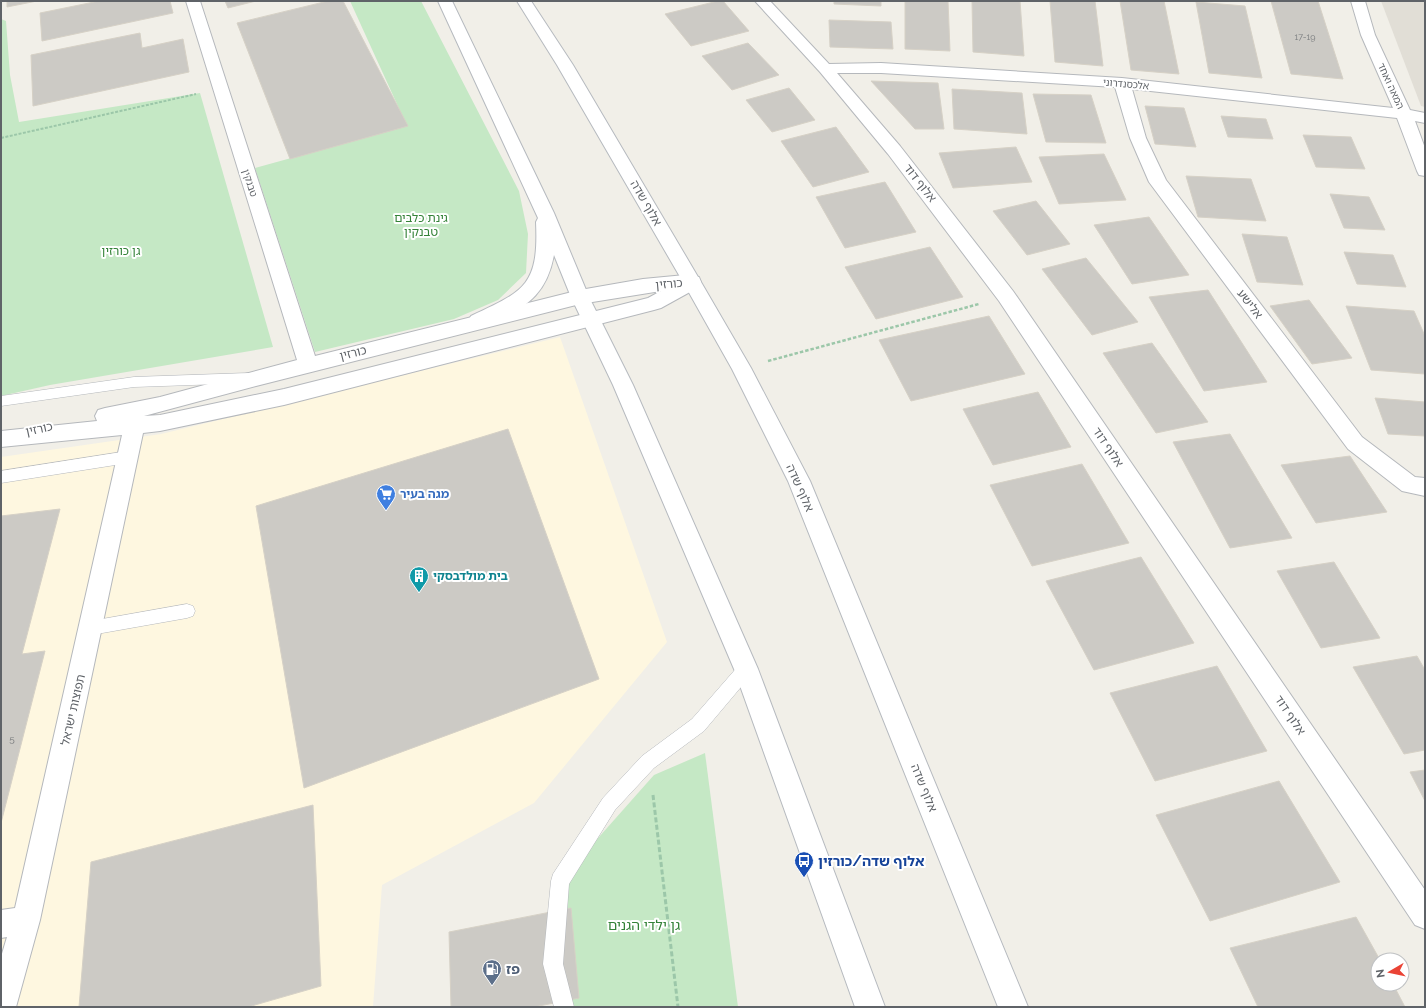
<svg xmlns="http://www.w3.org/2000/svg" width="1426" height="1008" font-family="Raleway,'Noto Sans Hebrew',sans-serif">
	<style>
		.commercial { fill: #fef7e0 }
		.education { fill: #e1ded6 }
		.green { fill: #c5e8c5 }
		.building { fill: #cccac5; stroke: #d6d1c6 }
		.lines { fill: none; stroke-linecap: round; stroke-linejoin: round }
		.service-casing { stroke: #b5b8bc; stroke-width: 1 }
		.minor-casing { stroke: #b5b8bc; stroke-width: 2 }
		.secondary-casing { stroke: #b6babf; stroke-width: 2 }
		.path-far2 { stroke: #9cc7a9; stroke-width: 2; stroke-dasharray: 3 1.5; stroke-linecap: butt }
		.path-far1 { stroke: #9cc7a9; stroke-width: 2.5; stroke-dasharray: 3.5 2; stroke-linecap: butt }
		.path { stroke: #9cc7a9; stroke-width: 3; stroke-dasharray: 5 2.5; stroke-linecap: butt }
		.service { fill: #fff; fill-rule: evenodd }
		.minor { fill: #fff; fill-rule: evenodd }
		.secondary { fill: #fff; fill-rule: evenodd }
		.labels { text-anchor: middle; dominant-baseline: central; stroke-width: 4; stroke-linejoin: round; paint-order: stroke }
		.far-number-label { font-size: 9px; fill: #7a7d7f }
		.far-street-label { font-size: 10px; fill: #5f6368; stroke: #fff }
		.number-label { font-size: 10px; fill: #7a7d7f }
		.street-label { font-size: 12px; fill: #5f6368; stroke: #fff }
		.park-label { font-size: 12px; fill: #348238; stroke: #fff }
		.shop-label { font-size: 12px; font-weight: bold; fill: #366cbe; stroke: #fff; text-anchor: start }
		.culture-label { font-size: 12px; font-weight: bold; fill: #0d838f; stroke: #fff; text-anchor: start }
		.near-transit-label { font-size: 14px; font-weight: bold; fill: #164399; stroke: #fff; text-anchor: start }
		.near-park-label { font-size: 14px; fill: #348238; stroke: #fff }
		.near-service-label { font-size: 14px; font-weight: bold; fill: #4e5e75; stroke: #fff; text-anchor: start }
	</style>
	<rect width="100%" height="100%" fill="#f1efe8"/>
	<!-- commercial -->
	<path class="commercial" d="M560 337 667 642 534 803 382 885 373 1007H1V457L161 434Z"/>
	<!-- education -->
	<path class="education" d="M1381 1H1425V107L1421 106Z"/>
	<!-- green -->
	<g class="green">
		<path d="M350 1H421L519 191 528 234 526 273 498 300 454 319 315 352 255 168 407 126Z"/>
		<path d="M1 19 6 21 10 75 19 122 200 93 273 347 50 385 1 396Z"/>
		<path d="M705 753 738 1007H564L560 881 654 775Z"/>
	</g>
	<!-- building -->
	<g class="building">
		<path d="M7 1H37L7 7Z"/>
		<path d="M99 1H170L173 13 42 41 40 13Z"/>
		<path d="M225 1H256L228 8Z"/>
		<path d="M328 1H343L408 126 290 159 237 23Z"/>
		<path d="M718 1H723L749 31 691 46 665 14Z"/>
		<path d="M834 1H881V6L834 4Z"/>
		<path d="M905 1H948L950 51 905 49Z"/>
		<path d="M972 1H1020L1024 56 973 52Z"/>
		<path d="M1050 1H1095L1103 66 1055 62Z"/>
		<path d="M1120 1H1164L1179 74 1131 70Z"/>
		<path d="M1271 1H1318L1343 79 1291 74Z"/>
		<path d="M1196 2 1245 6 1262 78 1209 73Z"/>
		<path d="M829 20 891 22 893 49 830 47Z"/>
		<path d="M140 33 142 48 183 39 189 72 33 106 31 55Z"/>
		<path d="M748 43 779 75 732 90 702 56Z"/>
		<path d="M871 81 938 83 944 129H915Z"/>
		<path d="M789 88 815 120 772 132 746 100Z"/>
		<path d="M952 89 1022 93 1027 134 954 129Z"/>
		<path d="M1033 94 1091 95 1106 143 1046 142Z"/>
		<path d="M1145 106 1184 108 1196 147 1155 144Z"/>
		<path d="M1221 116 1266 119 1273 139 1228 137Z"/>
		<path d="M836 127 869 172 813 187 781 141Z"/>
		<path d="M1303 135 1351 137 1365 169 1316 167Z"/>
		<path d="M1016 147 1032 182 953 188 939 153Z"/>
		<path d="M1104 154 1126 200 1059 204 1039 157Z"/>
		<path d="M1186 176 1251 179 1266 221 1198 217Z"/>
		<path d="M885 182 916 232 845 248 816 197Z"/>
		<path d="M1330 194 1369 197 1385 230 1344 228Z"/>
		<path d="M1036 201 1070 244 1027 255 993 211Z"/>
		<path d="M1149 217 1189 275 1132 284 1094 225Z"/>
		<path d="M1242 234 1287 237 1303 285 1257 282Z"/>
		<path d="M930 247 963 297 876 319 845 267Z"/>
		<path d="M1344 252 1393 255 1406 287 1357 284Z"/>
		<path d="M1086 258 1138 322 1092 335 1042 269Z"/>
		<path d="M1208 290 1267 382 1204 391 1149 297Z"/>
		<path d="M1309 300 1352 358 1312 364 1270 306Z"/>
		<path d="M1346 306 1414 311 1425 336V374L1371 370Z"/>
		<path d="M989 316 1025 374 911 401 879 340Z"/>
		<path d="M1152 343 1208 422 1156 433 1103 353Z"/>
		<path d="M1038 392 1071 447 993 465 963 409Z"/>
		<path d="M1375 398 1425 402V436L1388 434Z"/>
		<path d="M508 429 599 679 304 788 256 506Z"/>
		<path d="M1230 434 1292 538 1230 548 1173 442Z"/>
		<path d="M1350 456 1387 512 1316 523 1281 465Z"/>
		<path d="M1082 464 1129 543 1032 566 990 485Z"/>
		<path d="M60 509 22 654 45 651 1 823V516Z"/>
		<path d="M1141 557 1194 643 1094 670 1046 581Z"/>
		<path d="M1334 562 1380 638 1321 648 1277 571Z"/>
		<path d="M1417 656 1425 670V750L1404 754 1353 667Z"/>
		<path d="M1217 666 1267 751 1155 781 1110 693Z"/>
		<path d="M1425 770V801L1410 772Z"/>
		<path d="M1279 781 1340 882 1210 921 1156 815Z"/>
		<path d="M313 805 321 986 248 1007H79L91 862Z"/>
		<path d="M571 908 579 998 534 1007H451L449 932Z"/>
		<path d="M1356 917 1380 960H1378V984H1393L1405 1007H1258L1230 948Z"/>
	</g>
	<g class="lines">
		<!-- service casing -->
		<g class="service-casing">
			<g id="service">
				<path d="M249 373 254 374 256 378 254 382 249 383 134 387 1 406V396L134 377Z"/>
				<path d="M128 451 133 453 135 457 133 461 128 463 1 483V471Z"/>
				<path d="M187 604 193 606 195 611 193 616 187 618 91 635 85 633 83 628 85 623 91 621Z"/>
				<path d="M746 661 752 664 754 669 752 674 704 731 654 768 615 810 569 884 563 964 574 1007H554L543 964 551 881 553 874 603 798 642 756 692 719 740 664Z"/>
			</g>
		</g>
		<!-- minor casing -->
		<g class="minor-casing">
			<g id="minor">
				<path d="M186 1H200L315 356 580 290 643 279 685 275 699 277 701 282 699 287 661 308 654 310 284 405 160 431 143 433 40 920 16 1007H1V957L7 937 1 938V910L15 908 122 435 1 447V431L97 421 95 416 98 410 105 408 160 397 297 360ZM661 291 648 298 284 389 160 415 144 416 256 386 580 304Z"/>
				<path d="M755 1H770L829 64 881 63 1122 78 1393 108 1361 35 1351 1H1365L1375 35 1410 110 1425 113V123L1415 121 1425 148V176L1419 175 1417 171 1397 118 1132 89 1146 138 1166 180 1362 437 1415 477 1425 478V496L1402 491 1348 449 1149 182 1130 138 1115 87 881 73H837L900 146 1013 291 1425 890V929L1415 925 999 301 888 154 820 72Z"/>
			</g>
		</g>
		<!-- secondary casing -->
		<g class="secondary-casing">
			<g id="secondary">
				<path d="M438 1H452L554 213 589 297 633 385 758 669 885 1007H855L734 669 613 385 571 297 554 255C547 291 530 306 497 320 488 324 481 329 471 326L468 321 471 316C524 291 539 286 536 222L538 218Z"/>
				<path d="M517 1H531L573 65 701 282 751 368 810 481 1028 1007H998L788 481 732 369 683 282 557 65Z"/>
			</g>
		</g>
		<!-- path-far2 -->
		<path class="path-far2" d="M1 138 196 94"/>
		<!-- path-far1 -->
		<path class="path-far1" d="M768 361 979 304"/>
		<!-- path -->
		<path class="path" d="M653 795 678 1007"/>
		<!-- service -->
		<use href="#service" class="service"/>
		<!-- minor -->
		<use href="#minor" class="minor"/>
		<!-- secondary -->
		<use href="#secondary" class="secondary"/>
	</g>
	<!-- icons -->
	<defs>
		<g id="supermarket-pin" transform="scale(1)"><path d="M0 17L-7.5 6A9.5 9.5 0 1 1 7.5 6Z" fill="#3f7fe0" stroke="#fff"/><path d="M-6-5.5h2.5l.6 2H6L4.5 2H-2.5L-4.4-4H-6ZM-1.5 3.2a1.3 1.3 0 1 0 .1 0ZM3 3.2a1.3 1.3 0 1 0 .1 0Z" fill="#fff"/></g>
		<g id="building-pin" transform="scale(1)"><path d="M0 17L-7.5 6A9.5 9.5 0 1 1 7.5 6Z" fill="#0f9aa8" stroke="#fff"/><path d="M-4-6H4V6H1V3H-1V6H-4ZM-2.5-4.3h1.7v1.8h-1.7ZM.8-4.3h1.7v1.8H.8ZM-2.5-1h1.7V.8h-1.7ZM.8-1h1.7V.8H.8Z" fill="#fff"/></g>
		<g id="bus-pin" transform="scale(1)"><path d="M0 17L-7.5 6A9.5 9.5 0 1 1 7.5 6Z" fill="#1a4fb4" stroke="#fff"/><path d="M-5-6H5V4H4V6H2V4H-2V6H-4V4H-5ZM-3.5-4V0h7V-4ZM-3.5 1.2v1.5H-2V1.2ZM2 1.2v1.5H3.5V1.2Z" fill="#fff"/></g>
		<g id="fuel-pin" transform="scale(1)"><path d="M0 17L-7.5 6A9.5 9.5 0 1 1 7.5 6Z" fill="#5c6f8a" stroke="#fff"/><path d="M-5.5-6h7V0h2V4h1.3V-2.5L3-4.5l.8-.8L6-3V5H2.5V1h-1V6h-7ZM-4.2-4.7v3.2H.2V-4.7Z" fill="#fff"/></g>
	</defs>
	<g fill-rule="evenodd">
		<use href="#supermarket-pin" x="386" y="494"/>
		<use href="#building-pin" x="419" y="576"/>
		<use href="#bus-pin" x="804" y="861"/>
		<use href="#fuel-pin" x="492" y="969"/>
	</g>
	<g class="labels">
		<!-- far-number labels -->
		<g class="far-number-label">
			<text x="1305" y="37">17-19</text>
		</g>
		<!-- far-street labels -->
		<g class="far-street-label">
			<text transform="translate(1126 84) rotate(5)">אלכסנדרוני</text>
			<text transform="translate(1391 86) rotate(65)">המאה ואחד</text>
			<text transform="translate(250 183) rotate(72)">טבנקין</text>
		</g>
		<!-- number labels -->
		<g class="number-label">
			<text x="12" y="738">5</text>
		</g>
		<!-- street labels -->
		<g class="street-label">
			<text transform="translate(920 183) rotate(52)">אלוף דוד</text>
			<text transform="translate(646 203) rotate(60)">אלוף שדה</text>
			<text transform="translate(669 284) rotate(-5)">כורזין</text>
			<text transform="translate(1250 304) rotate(53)">אלישע</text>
			<text transform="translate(353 353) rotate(-14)">כורזין</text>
			<text transform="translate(39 429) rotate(-12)">כורזין</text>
			<text transform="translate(1108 447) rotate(56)">אלוף דוד</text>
			<text transform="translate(800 488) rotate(66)">אלוף שדה</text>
			<text transform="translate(73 710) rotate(-77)">תפוצות ישראל</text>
			<text transform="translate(1290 715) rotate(56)">אלוף דוד</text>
			<text transform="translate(924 788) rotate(68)">אלוף שדה</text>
		</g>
		<!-- park labels -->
		<g class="park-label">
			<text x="421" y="218">גינת כלבים<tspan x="421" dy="14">טבנקין</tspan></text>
			<text x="121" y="251">גן כורזין</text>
		</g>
		<!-- shop labels -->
		<g class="shop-label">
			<text x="400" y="494">מגה בעיר</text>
		</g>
		<!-- culture labels -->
		<g class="culture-label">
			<text x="433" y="576">בית מולדבסקי</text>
		</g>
		<!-- near-transit labels -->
		<g class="near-transit-label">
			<text x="818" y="861">אלוף שדה/כורזין</text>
		</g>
		<!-- near-park labels -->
		<g class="near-park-label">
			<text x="644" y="925">גן ילדי הגנים</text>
		</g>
		<!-- near-service labels -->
		<g class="near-service-label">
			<text x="506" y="969">פז</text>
		</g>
	</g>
	<!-- border -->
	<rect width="1426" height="1008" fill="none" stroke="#5f6368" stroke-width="4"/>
	<!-- north arrow -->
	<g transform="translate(1390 972) rotate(261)"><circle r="19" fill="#ffffff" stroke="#bfc1c3"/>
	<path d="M0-3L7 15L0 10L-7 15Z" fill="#ea4335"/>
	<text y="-6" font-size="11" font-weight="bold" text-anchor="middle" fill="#5f6368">N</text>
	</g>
</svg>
